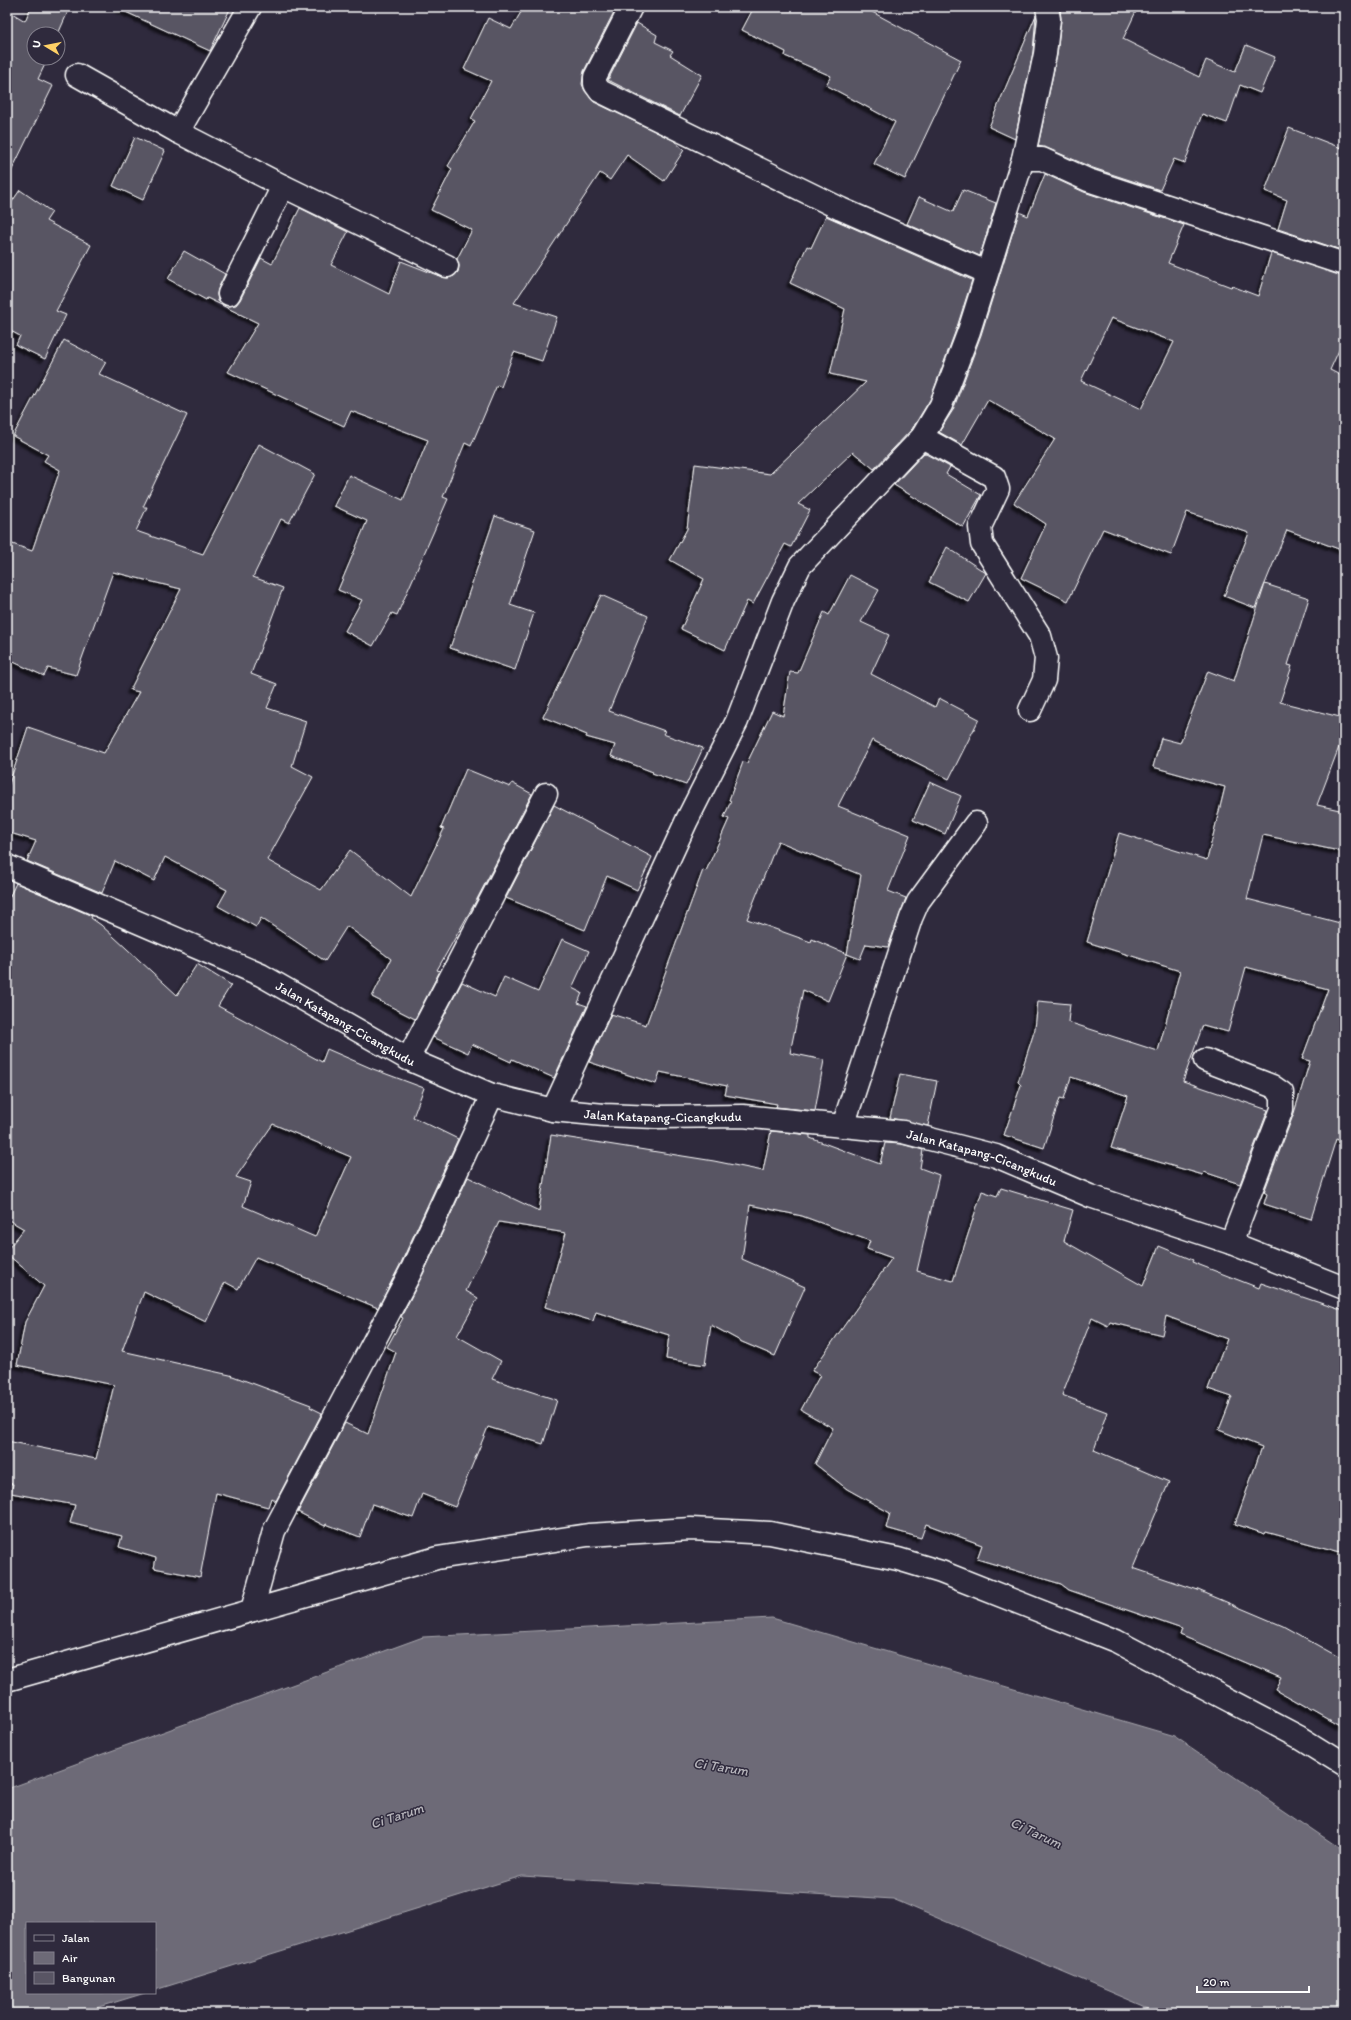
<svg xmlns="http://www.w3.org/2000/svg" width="1351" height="2020" font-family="Itim,sans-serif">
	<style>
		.water { fill: #6d6a77; stroke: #a7a6ad }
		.building { fill: #595564; stroke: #fff; fill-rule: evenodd; filter: url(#shadow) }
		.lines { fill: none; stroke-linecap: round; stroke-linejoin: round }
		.street-casing { stroke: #fff; stroke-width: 25 }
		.secondary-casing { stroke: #fff; stroke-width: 25 }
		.street { stroke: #2f2a3d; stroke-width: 22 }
		.secondary { stroke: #2f2a3d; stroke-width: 22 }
		.labels { text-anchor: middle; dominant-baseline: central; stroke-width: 3; stroke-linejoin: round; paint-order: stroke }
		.street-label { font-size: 13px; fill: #fff; stroke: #2f2a3d }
		.water-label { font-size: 14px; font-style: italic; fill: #b6b4bb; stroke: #2f2a3d }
	</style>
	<defs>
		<filter id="shadow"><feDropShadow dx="-3.5" dy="3.5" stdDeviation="1" flood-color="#0009"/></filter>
	</defs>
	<rect width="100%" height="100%" fill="#2f2a3d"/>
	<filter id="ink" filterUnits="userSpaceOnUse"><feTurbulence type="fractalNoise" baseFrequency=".025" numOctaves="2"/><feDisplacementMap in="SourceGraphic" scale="8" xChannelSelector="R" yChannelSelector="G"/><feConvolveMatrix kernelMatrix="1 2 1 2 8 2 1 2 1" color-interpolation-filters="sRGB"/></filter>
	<g filter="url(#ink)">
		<!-- water -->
		<path class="water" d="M772 1618 1174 1736 1344 1851V2013H1160L893 1899 522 1876 155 1990V1923H27V1993H145L80 2013H7V1789L423 1637Z"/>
		<!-- building -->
		<g class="building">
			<path d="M31 7H70L58 34H34V58H48L38 79 53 86 7 180V10L25 21Z"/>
			<path d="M115 7H231L210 51Z"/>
			<path d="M524 7H610L615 10 584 71 582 84 585 91 594 102 673 140 684 150 664 181 627 155 610 180 600 173 514 303 557 317 542 361 514 352 501 387 497 385 471 446 465 443 443 497 448 499 397 615 392 613 373 646 345 631 362 600 338 590 367 521 334 506 349 475 403 500 428 440 351 411 344 426 228 372 258 323 207 298 206 300 168 279 184 251 225 274 218 289 217 294 218 301 224 305 229 306 236 305 240 300 261 258 272 264 300 208 348 232 331 265 389 294 401 261 442 277 448 278 454 276 458 272 459 266 457 259 472 230 431 210 452 169 448 166 475 121 471 119 491 81 464 69 488 18 511 29Z"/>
			<path d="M754 7H863L961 60 905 179 874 164 895 122 826 85 831 76 785 56 786 52 742 30Z"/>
			<path d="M1060 7H1138L1123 39 1199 77 1206 60 1235 72 1246 45 1275 57 1260 93 1240 85 1227 123 1202 114 1185 163 1174 159 1160 190 1093 168 1047 148 1038 146 1057 55 1061 20Z"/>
			<path d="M1036 15 1033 52 1015 139 989 127Z"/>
			<path d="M637 23 657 35 655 42 673 51 670 55 702 75 680 116 608 80Z"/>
			<path d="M1289 128 1344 149V251L1278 229 1287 200 1265 191Z"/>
			<path d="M135 137 165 151 143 200 113 186Z"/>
			<path d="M1045 174 1084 192 1184 225 1168 263 1231 287 1232 286 1258 296 1271 253 1344 276V339L1330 370 1344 377V551L1287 530 1255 608 1224 596 1249 533 1187 512 1171 555 1103 529 1068 601 1021 578 1046 524 1014 503 1055 439 988 400 962 445 939 432 953 410 981 335 1019 212 1028 216ZM1111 318 1174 342 1141 409 1081 381Z"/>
			<path d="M20 190 52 212 46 221 91 245 56 311 66 315 45 359 16 345 20 336 7 329V209Z"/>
			<path d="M963 190 996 203 980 256 907 224 919 197 953 212Z"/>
			<path d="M826 216 972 280 957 327 930 400 912 429 874 469 853 452 798 504 810 510 791 547 785 544 753 604 747 601 725 650 681 629 704 579 670 560 687 529 695 464 770 474 866 382 830 374 845 309 790 283 807 246 811 248Z"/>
			<path d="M64 340 106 362 99 374 187 415 143 507H147L136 531 203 554 259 444 315 474 289 523 281 519 253 577 283 588 251 674 277 684 267 708 306 721 292 766 313 777 267 860 321 890 350 850 411 897 444 829 441 828 466 769 510 787 512 783 532 794 476 901 437 970 440 971 415 1019 372 997 391 959 347 926 325 961 261 918 256 927 218 906 227 890 165 857 154 881 115 861 102 893 27 861 36 841 7 832V790L28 727 104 753 139 692 130 690 181 589 113 572 76 675 48 668 44 676 7 659V542L32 551 60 470 44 461 48 455 13 436Z"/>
			<path d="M924 453 950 467 946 474 981 495 963 527 894 485Z"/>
			<path d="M495 516 535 530 510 605 534 613 515 670 450 648Z"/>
			<path d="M947 547 986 573 969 602 929 582Z"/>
			<path d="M850 575 879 590 861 622 889 635 871 674 935 707 939 698 979 719 949 779 872 740 838 806 910 835 888 891 906 898 888 947 866 944 860 959 847 954 828 1001 803 990 790 1053 824 1060 815 1111 776 1107 777 1104 725 1095 727 1086 660 1072 656 1084 589 1062 611 1014 646 1025 703 870 706 871 729 819 724 817 731 801 729 800 743 762 747 763 772 711 783 716 790 672 798 673 824 612 829 615ZM778 841 861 875 847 954 812 939 811 942 747 919Z"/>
			<path d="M1265 584 1309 598 1288 665 1292 666 1280 702 1344 718V734L1317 805 1344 811V852L1263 835 1247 899 1344 924V1142L1336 1139 1311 1219 1264 1204 1267 1194 1264 1192 1294 1113 1310 1061 1302 1059 1328 989 1246 967 1228 1032 1203 1025 1183 1081 1268 1110 1240 1184 1204 1172 1203 1175 1111 1148 1128 1096 1071 1077 1064 1099 1060 1098 1044 1148 1004 1135 1021 1085 1018 1082 1035 1029 1038 1001 1070 1004 1068 1022 1158 1051 1180 971 1087 942 1119 833 1207 860 1225 787 1153 767 1161 738 1180 743 1208 671 1234 681Z"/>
			<path d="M601 595 648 616 609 711 665 731 663 734 703 748 686 785 652 773 653 772 611 756 615 745 586 737 587 735 543 717Z"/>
			<path d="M930 782 961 796 945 834 913 820Z"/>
			<path d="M554 805 652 857 637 890 607 876 585 930 506 898Z"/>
			<path d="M16 883 92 916 91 918 101 925 177 995 197 964 231 985 218 1006 322 1062 327 1049 373 1069 424 1088 413 1117 458 1139 401 1263 378 1308 256 1257 238 1289 225 1282 206 1322 144 1292 122 1351 230 1375 311 1405 310 1407 322 1413 276 1501 271 1498 268 1507 216 1493 200 1577 154 1568 156 1558 119 1547 122 1536 70 1523 75 1505 11 1493 13 1484 7 1483V1441L96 1459 114 1385 17 1365 25 1322 44 1286 7 1254V1250L24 1229 7 1219V902ZM273 1124 351 1157 315 1237 243 1206 251 1182 236 1177Z"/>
			<path d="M562 939 589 951 572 988 582 993 578 1003 587 1006 554 1078 512 1059 511 1062 472 1044 468 1053 433 1037 462 982 495 997 504 977 538 992Z"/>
			<path d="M900 1074 937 1081 928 1126 890 1118Z"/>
			<path d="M771 1131 810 1135V1138L880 1164 885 1143 901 1144 923 1150 920 1168 939 1175 917 1271 953 1281 982 1191 997 1196 1001 1188 1073 1210 1064 1241 1143 1286 1159 1246 1193 1260 1192 1262 1259 1288 1261 1283 1344 1311V1553L1266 1532 1265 1534 1235 1524 1262 1447 1219 1430 1232 1397 1208 1389 1227 1339 1166 1316 1162 1335 1110 1322 1108 1326 1092 1318 1062 1395 1107 1412 1094 1450 1169 1482 1133 1568 1198 1590 1283 1626 1344 1660V1728L1275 1689 1281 1678 1180 1635 1182 1629 1069 1590 1061 1584 977 1559 982 1545 926 1524 921 1538 886 1528 890 1513 847 1489 815 1464 833 1428 801 1410 820 1375 812 1371 892 1258 867 1249 870 1241 802 1216 750 1205 742 1259 805 1287 775 1356 742 1342 711 1325 705 1365 666 1359 669 1335 596 1312 593 1321 545 1307 566 1233 499 1222 466 1291 478 1298 457 1336 501 1361 492 1379 557 1400 543 1444 488 1427 455 1507 422 1494 413 1518 372 1504 360 1537 326 1524 325 1526 298 1512 345 1423 368 1434 396 1352 387 1347 403 1318 401 1317 423 1274 468 1177 539 1211 551 1135 714 1161 763 1171Z"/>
		</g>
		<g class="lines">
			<!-- street casing -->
			<g class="street-casing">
				<g id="street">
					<path d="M631 7 595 77V84L600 91 841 209 986 272"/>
					<path d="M77 75 178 132 250 7"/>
					<path d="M178 132 283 186 229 294"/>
					<path d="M1023 159H1042L1088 180 1344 264"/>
					<path d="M283 186 447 266"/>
					<path d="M922 437 994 477 998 489 980 527 982 544 1040 636 1046 658 1044 680 1030 710"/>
					<path d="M408 1059 546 794"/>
					<path d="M1205 1060 1272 1086 1282 1093V1109L1231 1243"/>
					<path d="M553 1110 687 820 737 721 783 601 800 566 922 437 941 405 969 331 1023 159 1045 54 1049 19 1047 7"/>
					<path d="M843 1126 911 918 918 902 976 823"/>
					<path d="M252 1610 274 1531 412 1269 492 1095"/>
					<path d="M7 1680 437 1558 588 1535 691 1529 770 1533 898 1559 941 1572 1116 1641 1299 1737 1344 1765"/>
				</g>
			</g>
			<!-- secondary casing -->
			<g class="secondary-casing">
				<g id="secondary">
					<path id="s1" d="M7 866 261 975 408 1059 492 1095 553 1110 604 1115 656 1117 743 1116 903 1132 996 1156 1090 1196 1231 1243 1344 1288"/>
				</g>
			</g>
			<!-- street -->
			<use href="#street" class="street"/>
			<!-- secondary -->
			<use href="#secondary" class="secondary"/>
		</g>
	</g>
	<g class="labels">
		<!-- street labels -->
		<g class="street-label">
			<text stroke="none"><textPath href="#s1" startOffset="374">Jalan Katapang-Cicangkudu</textPath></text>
			<text stroke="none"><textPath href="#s1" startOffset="710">Jalan Katapang-Cicangkudu</textPath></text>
			<text stroke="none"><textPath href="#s1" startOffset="1034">Jalan Katapang-Cicangkudu</textPath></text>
		</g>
		<!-- water labels -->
		<g class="water-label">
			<text transform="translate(721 1767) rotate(9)">Ci Tarum</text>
			<text transform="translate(397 1816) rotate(-18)">Ci Tarum</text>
			<text transform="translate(1036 1833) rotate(25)">Ci Tarum</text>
		</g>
	</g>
	<!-- margin -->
	<rect width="1351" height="2020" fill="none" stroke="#2f2a3d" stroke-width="24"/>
	<rect x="12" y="12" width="1327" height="1996" fill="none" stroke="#fff" stroke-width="1.5" filter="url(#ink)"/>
	<!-- legend -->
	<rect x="26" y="1922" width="130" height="72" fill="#2f2a3d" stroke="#827f8b"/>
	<rect x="34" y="1935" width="20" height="6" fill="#2f2a3d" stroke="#827f8b"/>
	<text x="62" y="1942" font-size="12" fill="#ffffff">Jalan</text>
	<rect x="34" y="1952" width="20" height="12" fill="#6d6a77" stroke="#827f8b"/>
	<text x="62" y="1962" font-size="12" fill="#ffffff">Air</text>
	<rect x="34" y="1972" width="20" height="12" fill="#595564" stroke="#827f8b"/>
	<text x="62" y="1982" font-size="12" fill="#ffffff">Bangunan</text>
	<!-- north arrow -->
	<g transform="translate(46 46) rotate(280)"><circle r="19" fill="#2f2a3d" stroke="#827f8b"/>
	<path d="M0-3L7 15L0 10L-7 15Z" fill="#ffd166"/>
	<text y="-6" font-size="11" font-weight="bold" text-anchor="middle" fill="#ffffff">U</text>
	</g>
	<!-- scale -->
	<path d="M1197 1986v6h112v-6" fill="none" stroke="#ffffff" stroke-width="2"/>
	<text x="1203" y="1986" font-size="12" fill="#ffffff" stroke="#2f2a3d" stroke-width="3" paint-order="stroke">20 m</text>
</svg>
